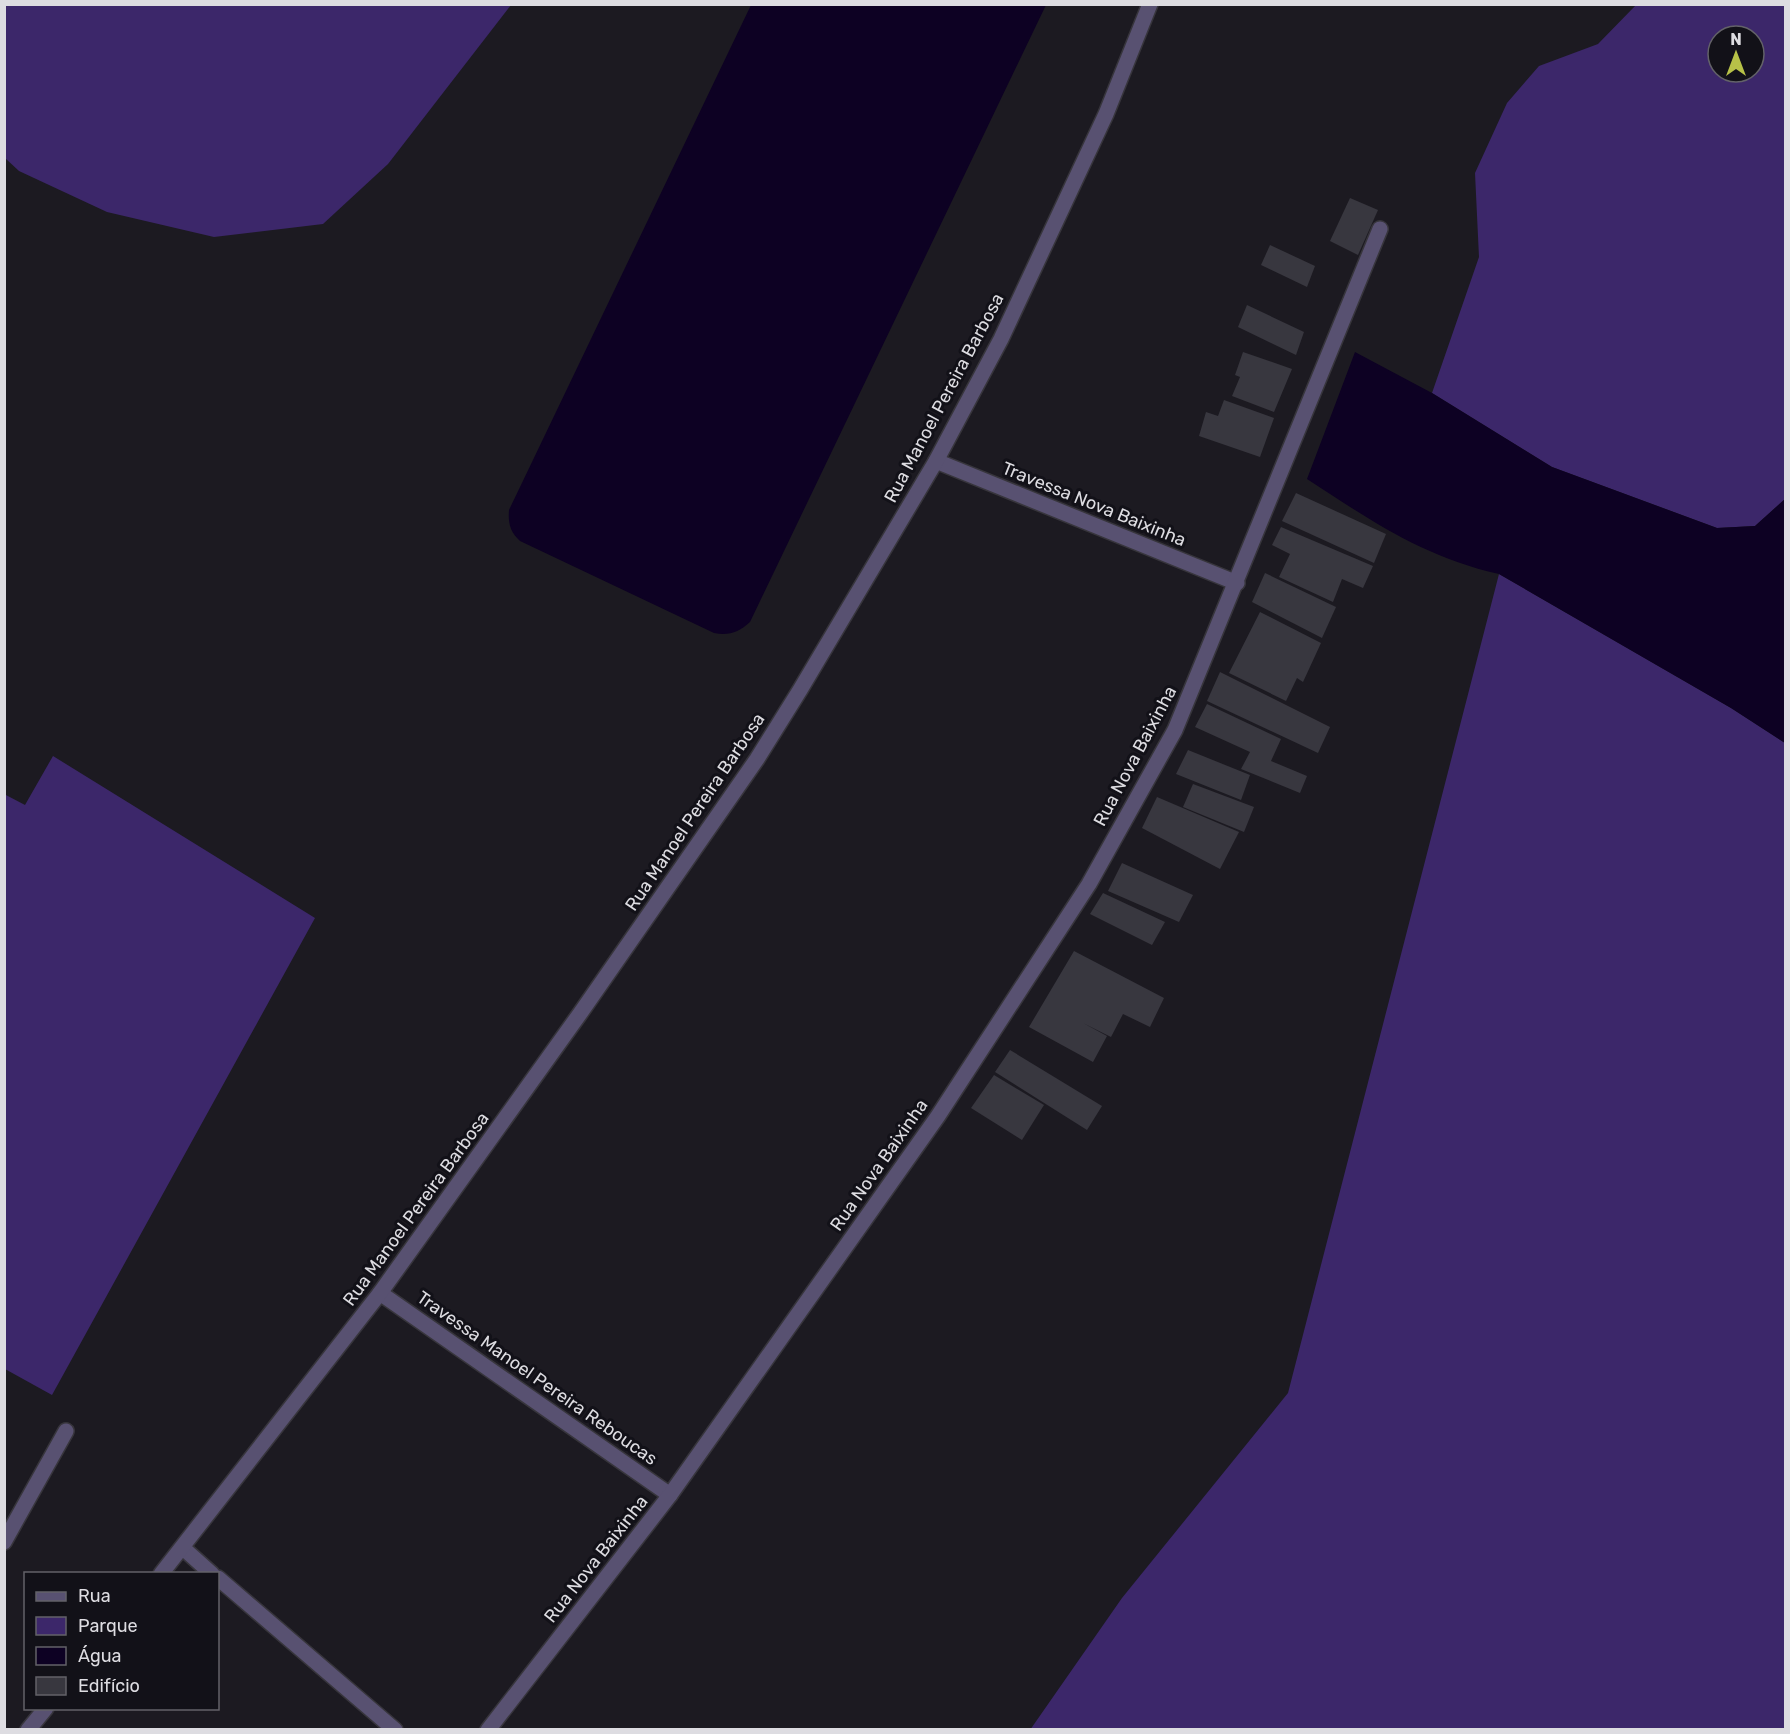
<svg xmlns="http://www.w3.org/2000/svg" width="1790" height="1734" font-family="Rubik,sans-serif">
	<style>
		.green { fill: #3c276a; fill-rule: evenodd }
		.water { fill: #0d0123 }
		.building { fill: #38373f }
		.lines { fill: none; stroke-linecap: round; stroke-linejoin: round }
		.minor-casing { stroke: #37353c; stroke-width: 18 }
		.minor { stroke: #585171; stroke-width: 15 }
		.labels { text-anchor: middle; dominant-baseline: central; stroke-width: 6; stroke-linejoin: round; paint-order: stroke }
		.street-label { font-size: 18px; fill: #dddce1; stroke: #121118 }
	</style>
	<rect width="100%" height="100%" fill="#1c1a21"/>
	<!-- green -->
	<g class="green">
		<path d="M5 4H511V5L388 164 323 224 214 237 107 212 19 171 5 158Z"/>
		<path d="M1636 5H1785V499L1755 526 1717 528 1552 467 1432 393 1479 257 1475 173 1507 103 1539 66 1598 44ZM1718 36H1754V72H1718Z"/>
		<path d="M1499 574 1731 708 1785 743V1729L1030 1730 1122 1598 1288 1393Z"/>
		<path d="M53 756 315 918 52 1395 5 1369 4 794 25 805Z"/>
	</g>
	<!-- water -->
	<g class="water">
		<path d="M751 5H1046L750 622C739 632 729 636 714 633L520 541C510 532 508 523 509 510Z"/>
		<path d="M1355 352 1432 393 1552 467 1717 528 1755 526 1785 499V743L1731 708 1499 574C1423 557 1370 520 1307 479Z"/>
	</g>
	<!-- building -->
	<g class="building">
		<path d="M1350 198 1378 210 1358 255 1330 241Z"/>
		<path d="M1270 245 1315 266 1307 287 1261 265Z"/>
		<path d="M1247 305 1304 332 1296 355 1238 327Z"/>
		<path d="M1243 352 1292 369 1274 412 1232 396 1240 377 1235 375Z"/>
		<path d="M1224 400 1274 418 1260 457 1199 436 1206 412 1218 416Z"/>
		<path d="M1296 493 1386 534 1374 563 1282 521Z"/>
		<path d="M1281 527 1373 566 1363 588 1342 579 1333 602 1279 577 1290 554 1272 545Z"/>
		<path d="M1265 573 1336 607 1322 638 1252 602Z"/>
		<path d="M1260 612 1321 643 1303 682 1297 678 1286 701 1229 673Z"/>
		<path d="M1220 672 1330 727 1318 753 1207 701Z"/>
		<path d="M1207 704 1281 739 1271 761 1307 776 1300 793 1241 769 1250 752 1195 727Z"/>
		<path d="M1188 750 1250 775 1241 800 1176 774Z"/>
		<path d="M1193 784 1254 807 1244 832 1183 807Z"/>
		<path d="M1157 797 1239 832 1220 869 1142 828Z"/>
		<path d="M1122 863 1193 895 1179 922 1108 891Z"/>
		<path d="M1103 893 1165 922 1152 945 1090 914Z"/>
		<path d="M1074 951 1164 998 1150 1027 1123 1014 1111 1037 1083 1023 1107 1036 1093 1062 1029 1027Z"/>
		<path d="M1010 1050 1102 1106 1087 1130 995 1072Z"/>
		<path d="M994 1075 1044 1105 1022 1140 971 1108Z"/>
	</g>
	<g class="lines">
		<!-- minor casing -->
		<g class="minor-casing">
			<g id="minor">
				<path d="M936 461 1237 583"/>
				<path d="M380 1293 670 1495"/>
				<path d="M4 1542 66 1431"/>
				<path d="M183 1548 212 1574"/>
				<path d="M161 1574 380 1293 579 1015 757 759 800 690 936 461 1001 339 1106 114 1150 4"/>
				<path d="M218 1578 395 1730"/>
				<path d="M28 1730 46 1708"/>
				<path d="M488 1730 670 1495 938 1116 1089 884 1175 730 1380 229"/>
			</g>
		</g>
		<!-- minor -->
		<use href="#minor" class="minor"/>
	</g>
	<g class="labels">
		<!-- street labels -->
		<g class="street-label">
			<text transform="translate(944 398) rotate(-62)">Rua Manoel Pereira Barbosa</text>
			<text transform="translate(1094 504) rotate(22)">Travessa Nova Baixinha</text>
			<text transform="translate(1135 756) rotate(-62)">Rua Nova Baixinha</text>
			<text transform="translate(695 812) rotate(-56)">Rua Manoel Pereira Barbosa</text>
			<text transform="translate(879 1165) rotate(-55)">Rua Nova Baixinha</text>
			<text transform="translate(416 1209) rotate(-54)">Rua Manoel Pereira Barbosa</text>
			<text transform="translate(537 1378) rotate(35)">Travessa Manoel Pereira Reboucas</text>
			<text transform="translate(596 1559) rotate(-52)">Rua Nova Baixinha</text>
		</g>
	</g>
	<!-- border -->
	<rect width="1790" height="1734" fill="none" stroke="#dddce1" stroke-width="12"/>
	<!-- legend -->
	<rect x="24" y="1572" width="195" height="138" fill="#121118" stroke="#636268" stroke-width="1.5"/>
	<rect x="36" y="1592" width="30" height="9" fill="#585171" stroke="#636268" stroke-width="1.5"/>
	<text x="78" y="1602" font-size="18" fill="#dddce1">Rua</text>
	<rect x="36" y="1617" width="30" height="18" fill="#3c276a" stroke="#636268" stroke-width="1.5"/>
	<text x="78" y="1632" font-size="18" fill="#dddce1">Parque</text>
	<rect x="36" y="1647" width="30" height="18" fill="#0d0123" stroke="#636268" stroke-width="1.5"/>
	<text x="78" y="1662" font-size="18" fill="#dddce1">Água</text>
	<rect x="36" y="1677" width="30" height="18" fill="#38373f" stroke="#636268" stroke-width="1.5"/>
	<text x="78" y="1692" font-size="18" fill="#dddce1">Edifício</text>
	<!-- north arrow -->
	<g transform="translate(1736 54)"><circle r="28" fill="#121118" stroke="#636268" stroke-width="1.5"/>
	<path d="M0-4.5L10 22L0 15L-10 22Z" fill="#b7c148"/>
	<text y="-9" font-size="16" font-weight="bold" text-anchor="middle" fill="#dddce1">N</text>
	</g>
</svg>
